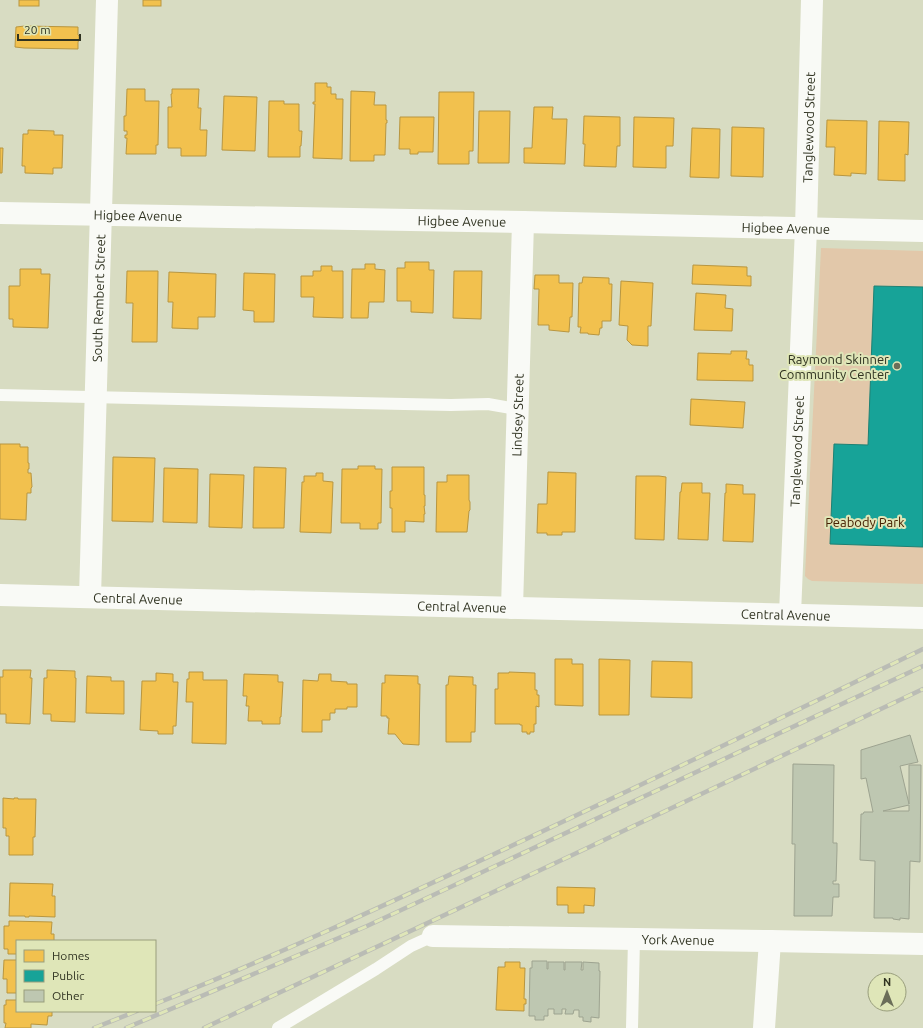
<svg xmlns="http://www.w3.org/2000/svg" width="923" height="1028" font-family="Ubuntu,sans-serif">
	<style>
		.green { fill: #e2c8aa }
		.homes { fill: #f2c14e; stroke: #b89640 }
		.public { fill: #17a398; stroke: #1e8174 }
		.building { fill: #bec7b1; stroke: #9da390; fill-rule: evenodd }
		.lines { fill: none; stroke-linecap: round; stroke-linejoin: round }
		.service { stroke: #f9faf6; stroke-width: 12 }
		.minor { stroke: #f9faf6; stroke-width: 22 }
		.secondary { stroke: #f9faf6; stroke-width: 22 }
		.rail-casing { stroke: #babcb5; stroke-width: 4.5 }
		.rail { stroke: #dfe6b8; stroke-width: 3; stroke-dasharray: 9; stroke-linecap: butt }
		.poi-dot { fill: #6b6e59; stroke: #dfe6b8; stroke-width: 1.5 }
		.labels { text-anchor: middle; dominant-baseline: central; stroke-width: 4; stroke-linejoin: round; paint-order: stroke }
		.street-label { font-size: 13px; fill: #303321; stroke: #dfe6b8 }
		.poi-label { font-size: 13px; fill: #303321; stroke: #dfe6b8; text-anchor: end }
		.park-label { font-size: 13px; fill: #472103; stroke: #dfe6b8 }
	</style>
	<rect width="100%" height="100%" fill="#d8dcc2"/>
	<!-- green -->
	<path class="green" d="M821 248 923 251V584L812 581 808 579 805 576Z"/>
	<!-- homes -->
	<g class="homes">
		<rect x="19" y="0" width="20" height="6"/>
		<rect x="143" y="0" width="18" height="6"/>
		<path d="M25 26 78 27V35L79 36V40L78 42V49L24 48 15 47 16 27Z"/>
		<path d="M315 83H327V87H331V94H336V99H343L342 159 313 158 315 104H313V102H315Z"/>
		<path d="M127 89H145V101H159L158 145H156V154H126L127 138H125V135H127V131H124V116H126Z"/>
		<path d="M172 89H199L198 108H201L200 130H207L206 156H181V148H168V107H172L171 94H172Z"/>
		<path d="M351 91 375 92 374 105H386V120H387V123H386L385 155H374V161H350Z"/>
		<path d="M439 92H474L473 151H469V164H438Z"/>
		<path d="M224 96 257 97 255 151 222 150Z"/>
		<path d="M269 101H284V104H299V131H302L301 146H300V157H268Z"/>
		<path d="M534 107H553L552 119H567L565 164 524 163V148H532Z"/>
		<path d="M479 111H510L509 163H478Z"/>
		<path d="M584 116 620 117V146H617L616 167 584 166 585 144H583Z"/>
		<path d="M400 117H434L433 152H418V154H410V149H399Z"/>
		<path d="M634 117 674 118 673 146H666V168L633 167Z"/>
		<path d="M827 120 867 121 866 174 851 173V176L834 175 835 147H826Z"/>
		<path d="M879 121 909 122 908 155 905 154V181L878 180Z"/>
		<path d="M732 127 764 128 763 177 731 176Z"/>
		<path d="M692 128 720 129 719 178 690 177Z"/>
		<path d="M28 130 54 131V135H63L62 168H53V174L25 173V166H22L23 134H28Z"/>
		<path d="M0 148H3L2 173H0Z"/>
		<path d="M405 262H429V270H434L433 313 411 312V301H397V268H405Z"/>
		<path d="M365 264H375V269L385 270 384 302H369L368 318H351L352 269H365Z"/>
		<path d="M693 265 747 267V276H751V286L692 284Z"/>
		<path d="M321 266H332V271H343V318L313 317 314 297H301V276H313V271H321Z"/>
		<path d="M20 269H41V274H50L48 328 13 327V319H9V286H20Z"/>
		<path d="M127 271H158L157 342H132L133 303H126Z"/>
		<path d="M454 271H482L481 319 453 318Z"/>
		<path d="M169 272 216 274 215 317H198V329L172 328 173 302H168Z"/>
		<path d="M244 273 275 274 274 322H254V311L243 310Z"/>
		<path d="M535 275H559V283H573L572 317H570L569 332 549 330V325H538L539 289H534Z"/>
		<path d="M583 277 609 278V284H612L611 321H602V328H600L599 335 588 334V333H580L581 327H578L579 283H582Z"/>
		<path d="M621 281 653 283 651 326H648V346L632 345 627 340 628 326 619 325Z"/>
		<path d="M696 293 726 295 725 308 733 309 732 331 694 330Z"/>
		<path d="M731 351H747L746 359H749V365H753V381L697 380 698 353 731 354Z"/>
		<path d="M691 399 745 402 743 428 690 425Z"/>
		<path d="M0 444H20V447H28V463H29V469H28V473H31L32 487 31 488V493H27L26 520 0 519Z"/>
		<path d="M113 457 155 458 153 522 112 521Z"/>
		<path d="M358 466H375V469H382L381 523H378V529H360V523H341L342 469H358Z"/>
		<path d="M254 467 286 468 284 528H253Z"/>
		<path d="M392 467H424V495H425V506H424L425 514H424V522L405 521V532H392V508H390V491H392Z"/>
		<path d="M164 468 198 469 197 523 163 522Z"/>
		<path d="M548 472 576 473 575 532H562V535H547V533H537L538 504H547Z"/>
		<path d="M316 473H323V481L333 482 331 533 300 532 302 482H304V476H316Z"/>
		<path d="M210 474 244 475 242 528 209 527Z"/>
		<path d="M447 475H469V500L470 502V510L469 511 467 532H436L437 482H447Z"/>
		<path d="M636 476H659L666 477 664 540 635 539Z"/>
		<path d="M682 483H702V493H710L708 540 678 539 680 492H681Z"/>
		<path d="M726 484 743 485V494H755L753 542 723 541 725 493H726Z"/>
		<path d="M555 659H572V664H583V706L555 705Z"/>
		<path d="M599 659 630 660 629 715H599Z"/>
		<path d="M652 661 692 662V698L651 697Z"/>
		<path d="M3 670H31L30 678H32L30 724 6 723V714H0V677H3Z"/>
		<path d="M47 670 75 671V678H76L75 722 51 721V714H43L44 678H47Z"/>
		<path d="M189 672H203V680H227L226 744 192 743 193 702H186L187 679H189Z"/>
		<path d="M509 672 535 673V690H537V695H539V707L536 706V724H534V732H530V734H527V732H522V725H520V724H495V689H498V673H509Z"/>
		<path d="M156 673 173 674V682H178L176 726H173V734H158V731L140 730 142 681H156Z"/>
		<path d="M244 674 278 675V682H283L281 717H280V724H262V721H248L249 706H246L247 696H243Z"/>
		<path d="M319 674H331V681L347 682V684H357V707H347V709H335V713H330V720H322V732H302L303 680 318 681Z"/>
		<path d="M385 675 418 676V684H420L419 745 403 744 395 734H388L389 718H387V716H381L382 683H385Z"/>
		<path d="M87 676 111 677V681H124V714L86 713Z"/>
		<path d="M449 676 473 677V685H476L475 732H471V742H446V685H448Z"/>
		<path d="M3 798 14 799V798H18V799H36L35 837H33V855H9V836H6V828H3Z"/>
		<path d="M10 883 53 884 52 896H55V917L29 916V917H25V916H9Z"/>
		<path d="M557 887 595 888 594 906 584 905V913H568V905H557Z"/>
		<path d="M9 921 52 922 51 934H54V941H17V954H8V949H4V926H9Z"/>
		<path d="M4 960H17V993H7V979H3Z"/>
		<path d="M505 962H520V968H525L524 999H526V1004H524V1011L496 1010 498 967H505Z"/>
		<path d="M6 1000H17V1011H52V1016H48L47 1025 31 1024V1028H5L6 1023H4V1005H6Z"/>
	</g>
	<!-- public -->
	<path class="public" d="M874 286 923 287V547L830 544 834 444 868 445Z"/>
	<!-- building -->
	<g class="building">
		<path d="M910 735 918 762 900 766 909 804V765H921L920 862 910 861 909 919 900 918V920L893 919V918H874L875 861 860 860 861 814H863L864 812H873L866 778 861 779V750ZM909 805V811H883Z"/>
		<path d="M793 764 834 765 833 843H837V850L836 881H833V884H839V897H833L832 916H794L795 844H792Z"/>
		<path d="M532 961H547V969H548V962H564V970H565V962H582L581 970H583V962L599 963V971H600L599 1018 591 1017V1022L583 1021V1017H579V1010H574L573 1014H565L566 1009H562V1014H554V1009H548V1016H544V1020H535V1016H529L530 968H532Z"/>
	</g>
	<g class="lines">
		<!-- service -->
		<g class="service">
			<path d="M0 395 451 405 488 404 517 409"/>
			<path d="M278 1028 376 969 411 946 433 936"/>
			<path d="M632 1028 634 939"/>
		</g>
		<!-- minor -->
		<g class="minor">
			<path id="s1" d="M0 213 523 222 923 231"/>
			<path id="s2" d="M90 597 107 0"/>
			<path id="s3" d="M512 608 523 222"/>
			<path id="s4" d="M790 614 806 228 812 0"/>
			<path id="s5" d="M433 936 770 941 923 944"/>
			<path d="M764 1028 770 941"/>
		</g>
		<!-- secondary -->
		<path class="secondary" id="s6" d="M0 595 923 618"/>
		<!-- rail casing -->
		<g class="rail-casing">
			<g id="rail">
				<path d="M155 1004C274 957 389 903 505 849 645 783 784 717 923 649"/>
				<path d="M94 1028 137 1011"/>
				<path d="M126 1028 367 926 923 666"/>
				<path d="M204 1028 583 850 923 689"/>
			</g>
		</g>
		<!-- rail -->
		<use href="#rail" class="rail"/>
	</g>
	<!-- markers -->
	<circle class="poi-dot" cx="897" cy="366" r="4"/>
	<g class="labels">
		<!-- street labels -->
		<g class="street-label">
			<text stroke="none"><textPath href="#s4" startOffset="487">Tanglewood Street</textPath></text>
			<text stroke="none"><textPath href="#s1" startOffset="138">Higbee Avenue</textPath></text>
			<text stroke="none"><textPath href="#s1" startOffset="462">Higbee Avenue</textPath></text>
			<text stroke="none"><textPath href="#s1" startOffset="786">Higbee Avenue</textPath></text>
			<text stroke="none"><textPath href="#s2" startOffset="299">South Rembert Street</textPath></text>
			<text stroke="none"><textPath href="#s3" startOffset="193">Lindsey Street</textPath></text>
			<text stroke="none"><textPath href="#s4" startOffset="163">Tanglewood Street</textPath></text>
			<text stroke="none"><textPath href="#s6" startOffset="138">Central Avenue</textPath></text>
			<text stroke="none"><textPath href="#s6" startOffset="462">Central Avenue</textPath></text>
			<text stroke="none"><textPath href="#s6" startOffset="786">Central Avenue</textPath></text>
			<text stroke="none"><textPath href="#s5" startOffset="245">York Avenue</textPath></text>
		</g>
		<!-- poi labels -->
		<g class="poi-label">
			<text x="889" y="359">Raymond Skinner<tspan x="889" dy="15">Community Center</tspan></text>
		</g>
		<!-- park labels -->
		<g class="park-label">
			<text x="865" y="522">Peabody Park</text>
		</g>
	</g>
	<!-- legend -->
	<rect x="16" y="940" width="140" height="72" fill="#dfe6b8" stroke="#999e7c"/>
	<rect x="24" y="950" width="20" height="12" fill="#f2c14e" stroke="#999e7c"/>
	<text x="52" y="960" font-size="12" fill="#303321">Homes</text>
	<rect x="24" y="970" width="20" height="12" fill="#17a398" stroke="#999e7c"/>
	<text x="52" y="980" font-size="12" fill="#303321">Public</text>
	<rect x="24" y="990" width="20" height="12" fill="#bec7b1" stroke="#999e7c"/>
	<text x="52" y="1000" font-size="12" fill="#303321">Other</text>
	<!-- north arrow -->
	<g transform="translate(887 992)"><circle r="19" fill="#dfe6b8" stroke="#999e7c"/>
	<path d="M0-3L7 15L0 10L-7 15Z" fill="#6b6e59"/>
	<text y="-6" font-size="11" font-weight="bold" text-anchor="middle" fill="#303321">N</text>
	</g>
	<!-- scale -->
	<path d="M18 34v6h62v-6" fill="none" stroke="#303321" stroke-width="2"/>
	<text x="24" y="34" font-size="12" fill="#303321" stroke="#dfe6b8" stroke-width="3" paint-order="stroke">20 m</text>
</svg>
